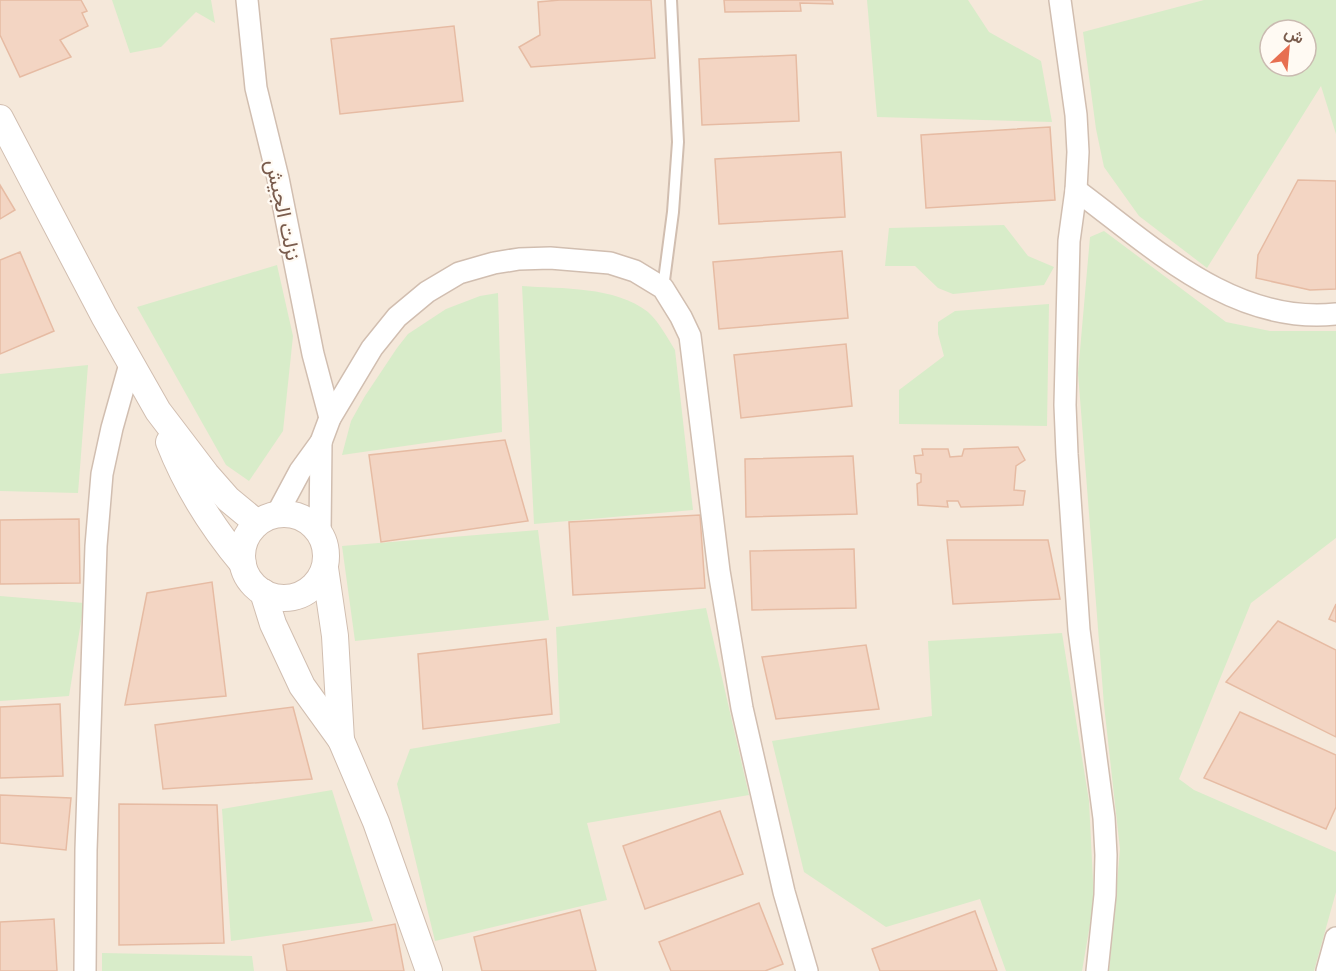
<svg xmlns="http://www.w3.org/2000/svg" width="1336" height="971" font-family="'DM Sans',Vazirmatn,sans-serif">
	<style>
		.residential { fill: #f5e8da; fill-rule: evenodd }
		.green { fill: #d8ecc9; fill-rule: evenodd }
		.building { fill: #f3d5c3; stroke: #e6bba3; stroke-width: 1.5 }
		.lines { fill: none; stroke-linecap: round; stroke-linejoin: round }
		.service-casing { stroke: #d1beb0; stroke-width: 14 }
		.minor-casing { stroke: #d1beb0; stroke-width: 24 }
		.tertiary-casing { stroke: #d1beb0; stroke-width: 28 }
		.service { stroke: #fff; stroke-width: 10 }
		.minor { stroke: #fff; stroke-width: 21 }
		.tertiary { stroke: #fff; stroke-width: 26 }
		.labels { text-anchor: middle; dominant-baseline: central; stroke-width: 4.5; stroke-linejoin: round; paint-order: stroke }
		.street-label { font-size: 21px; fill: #7a5c4d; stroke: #fffaf3 }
	</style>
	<rect width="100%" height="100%" fill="#fdf6ec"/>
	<!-- residential -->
	<path class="residential" d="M0 0H1336V971H0ZM1270 30H1306V66H1270Z"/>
	<!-- green -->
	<g class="green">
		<path d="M112 0H211L215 23 196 12 161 47 130 53Z"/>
		<path d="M867 0H968L989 32 1041 61 1052 122 877 117Z"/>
		<path d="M1204 0H1336V134L1321 86 1207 268 1139 216 1104 167 1096 129 1083 32ZM1270 30H1306V66H1270Z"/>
		<path d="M1004 225 1028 256 1054 267 1044 285 953 294 938 288 915 266H885L889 228Z"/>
		<path d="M1104 231 1226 322 1270 331H1336V538L1251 603 1179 779 1194 790 1336 852V892L1314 971H1109L1120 849 1104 705 1078 373 1090 237Z"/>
		<path d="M277 265 293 336 283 431 249 481 226 465 137 307Z"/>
		<path d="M522 286C562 289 615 286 648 312 659 322 667 337 675 350L693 510 534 524Z"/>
		<path d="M498 293 502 432 342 455 351 421 365 396 397 348 408 334 446 309 480 296Z"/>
		<path d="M1049 304 1047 426 899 424V390L944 356 938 334V322L955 311Z"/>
		<path d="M88 365 78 493 0 491V374Z"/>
		<path d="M538 530 549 620 355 641 342 546Z"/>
		<path d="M0 596 84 603 69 696 0 701Z"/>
		<path d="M706 608 749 795 587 823 607 900 435 941 397 784 410 749 560 723 556 627Z"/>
		<path d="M1062 633 1089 801 1094 901 1082 971H1006L980 899 886 927 804 872 772 741 932 716 928 641Z"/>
		<path d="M332 790 373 921 231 941 222 809Z"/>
		<path d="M102 953 252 956 254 971H102Z"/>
	</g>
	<!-- building -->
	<g class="building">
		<path d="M0 0H81L87 11 82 13 88 26 60 40 71 57 20 77 0 35Z"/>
		<path d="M560 0H651L655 58 531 67 519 47 540 35 538 2Z"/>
		<path d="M724 0H832L833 4 800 3 801 11 725 12Z"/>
		<path d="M454 26 463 101 340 114 331 39Z"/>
		<path d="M796 55 799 121 702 125 699 59Z"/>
		<path d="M1050 127 1055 200 926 208 921 135Z"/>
		<path d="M841 152 845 217 719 224 715 159Z"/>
		<path d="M1298 180 1336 181V289L1310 290 1256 278 1258 255Z"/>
		<path d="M0 185 15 210 0 219Z"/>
		<path d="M842 251 848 318 719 329 713 262Z"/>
		<path d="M20 252 54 331 0 354V260Z"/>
		<path d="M846 344 852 406 741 418 734 355Z"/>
		<path d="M505 440 528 521 381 542 369 455Z"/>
		<path d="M1018 447 1025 460 1016 466 1014 490 1025 491 1023 505 961 507 958 501H947L948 507 918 505 917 484 921 482V474L916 473 914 456 923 455 922 449H948L950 457 962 456 964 449Z"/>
		<path d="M853 456 857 514 746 517 745 459Z"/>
		<path d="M700 515 705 588 573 595 569 522Z"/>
		<path d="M79 519 80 583 0 584V520Z"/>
		<path d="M947 540H1048L1060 599 953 604Z"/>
		<path d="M854 549 856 608 752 610 750 551Z"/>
		<path d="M212 582 226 696 125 705 147 593Z"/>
		<path d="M1336 604V622L1329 619Z"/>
		<path d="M1278 621 1336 650V737L1226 682Z"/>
		<path d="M546 639 552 714 423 729 418 654Z"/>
		<path d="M866 645 879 709 776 719 762 657Z"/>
		<path d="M60 704 63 776 0 778V707Z"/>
		<path d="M293 707 312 779 163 789 155 725Z"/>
		<path d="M1240 712 1336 755V807L1326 829 1204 778Z"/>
		<path d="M0 795 71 798 66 850 0 843Z"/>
		<path d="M119 804 217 805 224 943 119 945Z"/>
		<path d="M720 811 743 874 645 909 623 846Z"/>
		<path d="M759 903 783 964 765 971H671L659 942Z"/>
		<path d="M580 910 596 971H482L474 937Z"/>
		<path d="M975 911 997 971H880L872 949Z"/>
		<path d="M54 919 57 971H0V922Z"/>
		<path d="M395 924 404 971H287L283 945Z"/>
	</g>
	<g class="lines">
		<!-- service casing -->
		<g class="service-casing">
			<path id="service" d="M663 288 673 212 678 142 671 0"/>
		</g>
		<!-- minor casing -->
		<g class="minor-casing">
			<g id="minor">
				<path d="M247 0 256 88 278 178 313 354 330 418"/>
				<path d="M1060 0 1076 115 1078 152 1076 190 1069 241 1065 405 1067 454 1079 630 1104 818 1106 855 1105 895 1097 971"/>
				<path d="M1076 190C1153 247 1233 325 1336 314"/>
				<path d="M277 514 300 471 321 442 330 418 372 348 397 317 427 292 459 273 494 263 519 259 550 258 610 263 635 271 663 288 681 317 690 336 719 571 742 708 784 892 807 971"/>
				<path d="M320 533 321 442"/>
				<path d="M85 971 86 850 96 546 102 474 112 428 130 364"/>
				<path d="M1327 971 1336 938"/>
			</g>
		</g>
		<!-- tertiary casing -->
		<g class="tertiary-casing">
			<g id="tertiary">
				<path d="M0 118 104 316 158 411 206 474 228 499 257 523"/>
				<path d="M169 442C187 488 212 527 243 564"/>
				<circle cx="284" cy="556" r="42"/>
				<path d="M325 568 335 636 341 740"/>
				<path d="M263 592 273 624 302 686 341 740 376 822 429 971"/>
			</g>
		</g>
		<!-- service -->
		<use href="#service" class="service"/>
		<!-- minor -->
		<use href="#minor" class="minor"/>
		<!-- tertiary -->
		<use href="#tertiary" class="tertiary"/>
	</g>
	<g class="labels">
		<!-- street labels -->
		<g class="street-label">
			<text transform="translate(283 210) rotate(78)">نزلت الجيش</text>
		</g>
	</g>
	<!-- north arrow -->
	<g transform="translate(1288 48) rotate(26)"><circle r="28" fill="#fffaf3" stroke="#cabbb1" stroke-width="1.5"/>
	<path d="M0-4.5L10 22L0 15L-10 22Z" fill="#e76f51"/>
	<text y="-9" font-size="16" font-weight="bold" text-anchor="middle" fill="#7a5c4d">ش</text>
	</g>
</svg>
